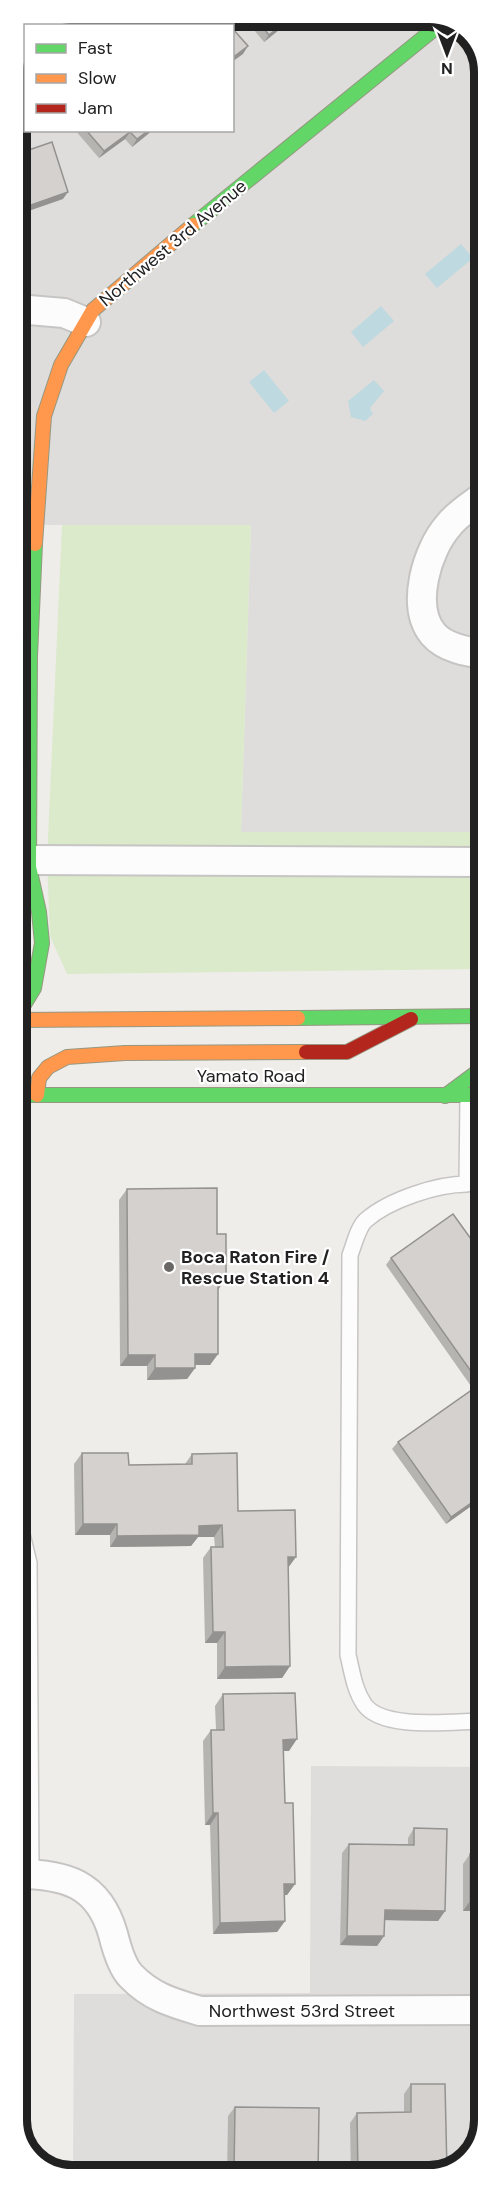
<svg xmlns="http://www.w3.org/2000/svg" width="501" height="2192" font-family="'DM Sans',sans-serif">
	<style>
		.residential { fill: #dedddb }
		.grass { fill: #dbeaca }
		.water { fill: #bfd9e0 }
		.lines { fill: none; stroke-linecap: round; stroke-linejoin: round }
		.lane-casing { stroke: #c6c5c4; stroke-width: 18 }
		.street-casing { stroke: #c6c5c4; stroke-width: 32 }
		.fast-casing { stroke: #969882; stroke-width: 16 }
		.slow-casing { stroke: #969882; stroke-width: 16 }
		.jam-casing { stroke: #969882; stroke-width: 16 }
		.lane { stroke: #fdfcfc; stroke-width: 15 }
		.street { stroke: #fdfcfc; stroke-width: 28 }
		.fast { stroke: #63d668; stroke-width: 14 }
		.slow { stroke: #ff974d; stroke-width: 14 }
		.jam { stroke: #b3261e; stroke-width: 14 }
		.wall { fill: #b6b4b1 }
		.shaded-wall { fill: #949290 }
		.building { fill: #d4d1ce; stroke: #949290; stroke-width: 1.5 }
		.poi-dot { fill: #696867; stroke: #fff; stroke-width: 2 }
		.labels { text-anchor: middle; dominant-baseline: central; stroke-width: 4.5; stroke-linejoin: round; paint-order: stroke }
		.street-label { font-size: 18px; fill: #212121; stroke: #fff }
		.poi-label { font-size: 18px; font-weight: bold; fill: #212121; stroke: #fff; text-anchor: start }
		.rim { fill: none; stroke: #212121; stroke-width: 8 }
	</style>
	<rect width="100%" height="100%" fill="#efedea"/>
	<!-- residential -->
	<g class="residential">
		<path d="M72 17H436L468 32 484 61V832H241L251 525H22L17 653V71L25 50 26 130H232V26L50 25Z"/>
		<path d="M311 1766 484 1767V2121L471 2156 440 2175H73L74 1994 310 1993Z"/>
	</g>
	<!-- grass -->
	<path class="grass" d="M62 525H251L241 832H484V969L67 974 50 936 47 860Z"/>
	<!-- water -->
	<g class="water">
		<path d="M461 244 473 258 437 288 425 274Z"/>
		<path d="M381 306 394 321 363 347 351 332Z"/>
		<path d="M264 370 289 401 274 413 249 382Z"/>
		<path d="M374 380 384 391 370 408 373 414 365 421 351 417 348 401Z"/>
	</g>
	<g class="lines">
		<!-- lane casing -->
		<g class="lane-casing">
			<g id="lane">
				<path d="M468 1096 467 1184C437 1184 389 1200 366 1220 358 1227 354 1245 350 1255L348 1655C352 1671 354 1689 364 1704 382 1731 454 1721 484 1721"/>
				<path d="M17 1526 21 1530 29 1563 31 1874"/>
			</g>
		</g>
		<!-- street casing -->
		<g class="street-casing">
			<g id="street">
				<path d="M17 309 64 313 86 322"/>
				<path d="M484 496C472 505 457 514 448 526 427 550 410 606 433 634 445 648 467 652 484 654"/>
				<path d="M29 860 484 862"/>
				<path d="M17 1874C66 1874 99 1884 113 1934 116 1946 122 1967 131 1976 151 1997 173 2003 200 2011L484 2010"/>
			</g>
		</g>
		<!-- fast casing -->
		<g class="fast-casing">
			<g id="fast">
				<path d="M193 225 444 21"/>
				<path d="M17 1016 34 988 42 943 39 912 29 867 30 656 35 544"/>
				<path d="M298 1018 484 1016"/>
				<path d="M17 1095H484"/>
				<path d="M445 1096 484 1067"/>
			</g>
		</g>
		<!-- slow casing -->
		<g class="slow-casing">
			<g id="slow">
				<path d="M35 544 44 416 61 365 93 310 193 225"/>
				<path d="M17 1020 298 1018"/>
				<path d="M37 1095 39 1078 48 1067 67 1057 125 1053 306 1052"/>
			</g>
		</g>
		<!-- jam casing -->
		<g class="jam-casing">
			<path id="jam" d="M306 1052H347L411 1019"/>
		</g>
		<!-- lane -->
		<use href="#lane" class="lane"/>
		<!-- street -->
		<use href="#street" class="street"/>
		<!-- fast -->
		<use href="#fast" class="fast"/>
		<!-- slow -->
		<use href="#slow" class="slow"/>
		<!-- jam -->
		<use href="#jam" class="jam"/>
	</g>
	<!-- wall -->
	<g class="wall">
		<path d="M243 17H295L264 42Z"/>
		<path d="M75 130H153L132 147 125 139 99 158Z"/>
		<path d="M127 1189 218 1290V1354L210 1365H195V1368L187 1379 147 1380V1366H120L119 1200Z"/>
		<path d="M484 1257V1497L446 1524 392 1449 398 1442 473 1389 386 1265 391 1258Z"/>
		<path d="M82 1453 129 1465 185 1464 192 1454 238 1511 288 1568 290 1666 282 1678 217 1679V1643H205L203 1558 211 1547H215L214 1537H198L191 1546 110 1547V1535H75L74 1464Z"/>
		<path d="M223 1694 289 1751H283L285 1803 295 1884 287 1895H284L285 1921 277 1932 213 1934 210 1825H205L203 1741 211 1730H216L215 1706Z"/>
		<path d="M414 1828 445 1911 438 1921 384 1920V1936L377 1946 340 1945 342 1853 349 1844H408V1838Z"/>
		<path d="M470 1854 484 1911H463V1864Z"/>
		<path d="M483 2077 484 2121 476 2144V2086Z"/>
		<path d="M411 2084 440 2175H351L350 2123 357 2113 404 2112V2094Z"/>
		<path d="M235 2107 318 2175H227L228 2116Z"/>
	</g>
	<!-- shaded-wall -->
	<g class="shaded-wall">
		<path d="M291 17H295L264 42 269 35Z"/>
		<path d="M248 46 243 54 232 62V58Z"/>
		<path d="M149 130H153L132 147 137 139Z"/>
		<path d="M130 132 125 139 99 158 104 151Z"/>
		<path d="M68 192 63 199 17 215V210Z"/>
		<path d="M218 1278H226L218 1290Z"/>
		<path d="M195 1354H218L210 1365H187Z"/>
		<path d="M128 1355H155L147 1366H120Z"/>
		<path d="M155 1368H195L187 1379 147 1380Z"/>
		<path d="M484 1494V1497L446 1524 451 1517Z"/>
		<path d="M83 1524H117L110 1535H75Z"/>
		<path d="M222 1525 214 1537H198L191 1546 110 1547 117 1536 199 1526Z"/>
		<path d="M288 1557H296L288 1568Z"/>
		<path d="M213 1632H225L217 1643H205Z"/>
		<path d="M290 1666 282 1678 217 1679 225 1667Z"/>
		<path d="M297 1739 289 1751H275L283 1740Z"/>
		<path d="M213 1813H218L210 1825H205Z"/>
		<path d="M284 1884H295L287 1895 276 1896Z"/>
		<path d="M470 1901H484V1911H463Z"/>
		<path d="M385 1910 445 1911 438 1921 378 1920Z"/>
		<path d="M285 1921 277 1932 213 1934 220 1923Z"/>
		<path d="M347 1936H384L377 1946 340 1945Z"/>
		<path d="M234 2173 273 2174 272 2175H233Z"/>
	</g>
	<!-- building -->
	<g class="building">
		<path d="M184 17H222L230 26H172Z"/>
		<path d="M254 17H291L269 35Z"/>
		<path d="M232 28 248 46 232 58Z"/>
		<path d="M86 130H149L137 139 130 132 104 151Z"/>
		<path d="M52 142 68 192 17 210V154Z"/>
		<path d="M217 1188V1234H226V1278H218V1354H195V1368H155V1355H128L127 1189Z"/>
		<path d="M453 1214 484 1257V1494L451 1517 398 1442 480 1384 391 1258Z"/>
		<path d="M82 1453H128L129 1465 192 1464V1454L237 1453 238 1511 295 1510 296 1557H288L290 1666 225 1667V1632H213L211 1547H223L222 1525 199 1526V1535L117 1536V1524H83Z"/>
		<path d="M295 1693 297 1739 283 1740 285 1803H293L295 1884H284L285 1921 220 1923 218 1813H213L211 1730H224L223 1694Z"/>
		<path d="M414 1828 447 1829 445 1911 385 1910 384 1936H347L349 1844 414 1845Z"/>
		<path d="M470 1854 484 1855V1901H470Z"/>
		<path d="M483 2077H484V2121L482 2126Z"/>
		<path d="M411 2084H445L447 2171 440 2175H358L357 2113 411 2112Z"/>
		<path d="M235 2107 319 2108 318 2175H273V2174L234 2173Z"/>
	</g>
	<!-- markers -->
	<circle class="poi-dot" cx="169" cy="1267" r="6"/>
	<g class="labels">
		<!-- street labels -->
		<g class="street-label">
			<text transform="translate(173 243) rotate(-40)">Northwest 3rd Avenue</text>
			<text x="251" y="1076">Yamato Road</text>
			<text x="302" y="2011">Northwest 53rd Street</text>
		</g>
		<!-- poi labels -->
		<g class="poi-label">
			<text x="181" y="1257">Boca Raton Fire /<tspan x="181" dy="21">Rescue Station 4</tspan></text>
		</g>
	</g>
	<!-- crop -->
	<path d="M0 0H501V2192H0ZM72 27H429A45 45 0 0 1 474 72V2120A45 45 0 0 1 429 2165H72A45 45 0 0 1 27 2120V72A45 45 0 0 1 72 27Z" fill="#fff" fill-rule="evenodd"/>
	<path class="rim" d="M72 27H429A45 45 0 0 1 474 72V2120A45 45 0 0 1 429 2165H72A45 45 0 0 1 27 2120V72A45 45 0 0 1 72 27Z"/>
	<!-- legend -->
	<rect x="24" y="24" width="210" height="108" fill="#ffffff" stroke="#a6a6a6" stroke-width="1.5"/>
	<rect x="36" y="44" width="30" height="9" fill="#63d668" stroke="#a6a6a6" stroke-width="1.5"/>
	<text x="78" y="54" font-size="18" fill="#212121">Fast</text>
	<rect x="36" y="74" width="30" height="9" fill="#ff974d" stroke="#a6a6a6" stroke-width="1.5"/>
	<text x="78" y="84" font-size="18" fill="#212121">Slow</text>
	<rect x="36" y="104" width="30" height="9" fill="#b3261e" stroke="#a6a6a6" stroke-width="1.5"/>
	<text x="78" y="114" font-size="18" fill="#212121">Jam</text>
	<!-- north arrow -->
	<g transform="translate(447 54) rotate(180)" stroke="#ffffff" stroke-width="4.5" paint-order="stroke">
	<path d="M0-4.5L10 22L0 15L-10 22Z" fill="#212121"/>
	<text y="-9" font-size="16" font-weight="bold" text-anchor="middle" fill="#212121">N</text>
	</g>
</svg>
